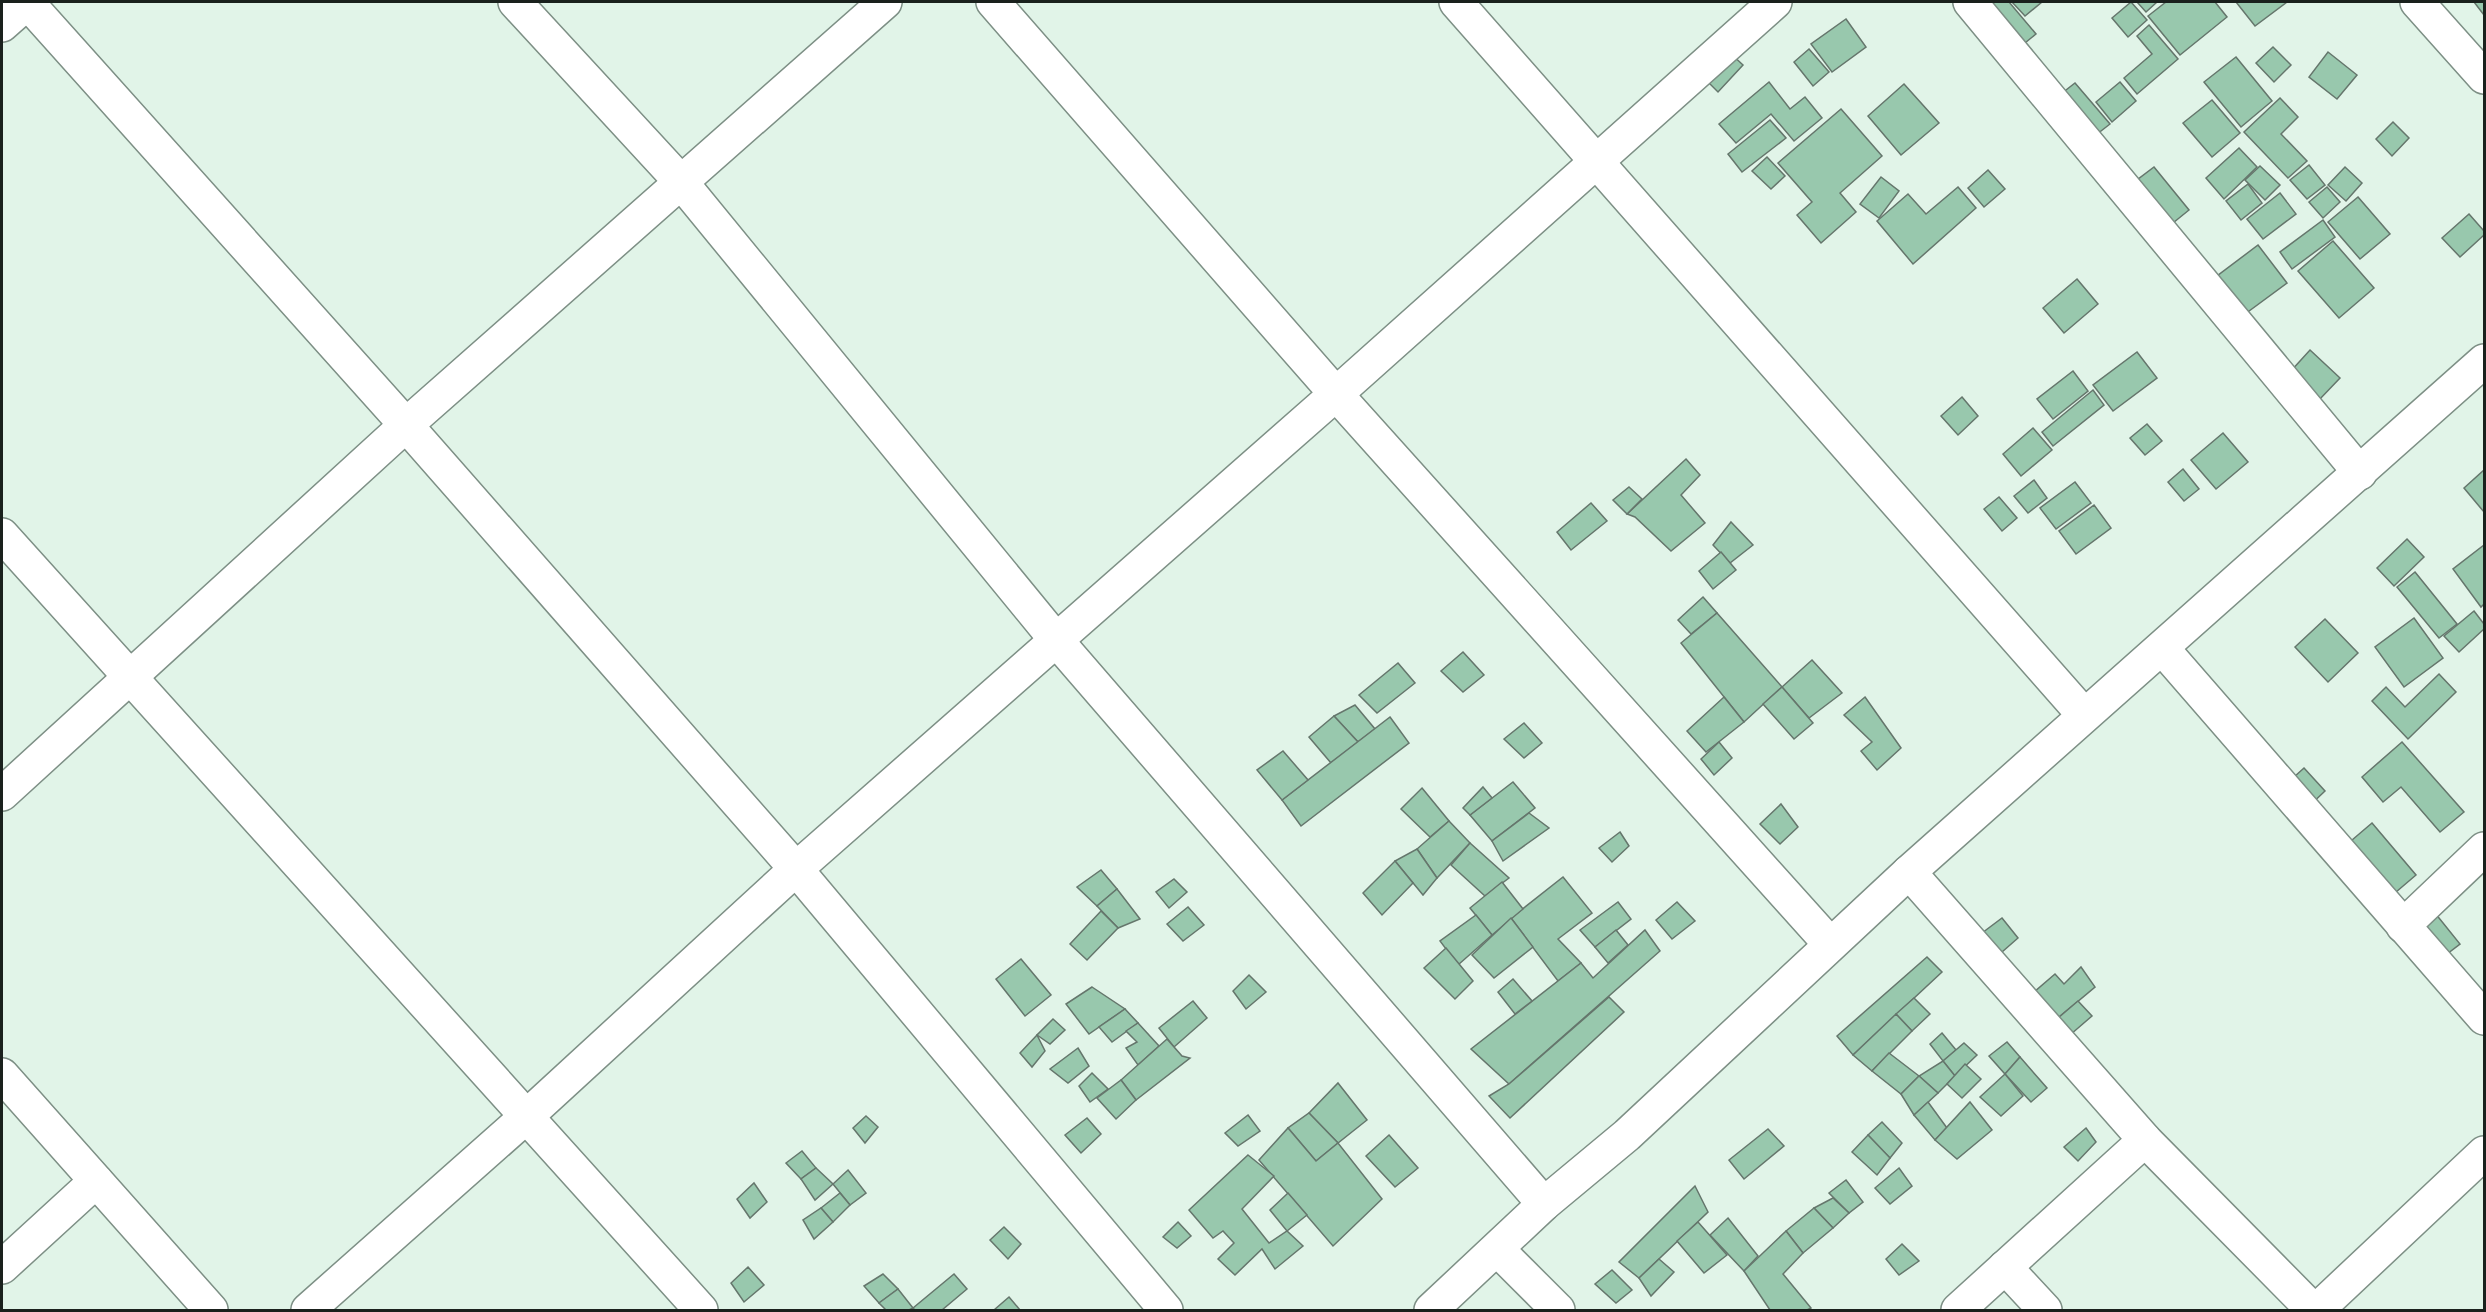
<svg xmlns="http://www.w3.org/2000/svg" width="2486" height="1312" font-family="Raleway,sans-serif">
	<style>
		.building { fill: #98c8ad; stroke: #65766c; stroke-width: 1.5 }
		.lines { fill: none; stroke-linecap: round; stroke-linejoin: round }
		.street-casing { stroke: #7d8f85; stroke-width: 36 }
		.secondary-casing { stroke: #7d8f85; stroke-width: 36 }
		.street { stroke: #fff; stroke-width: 33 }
		.secondary { stroke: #fff; stroke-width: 33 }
	</style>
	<rect width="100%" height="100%" fill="#e1f4e8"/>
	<!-- building -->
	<g class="building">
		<path d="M1981 2H2009L2036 34 2020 47Z"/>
		<path d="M2012 2H2042L2025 16Z"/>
		<path d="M2131 2 2147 20 2128 37 2112 18Z"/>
		<path d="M2137 2H2157L2146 12Z"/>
		<path d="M2166 2H2215L2227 17 2180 55 2148 16Z"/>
		<path d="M2236 2H2287L2255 26Z"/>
		<path d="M2474 2H2484V15Z"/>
		<path d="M1846 19 1866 47 1832 72 1811 44Z"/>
		<path d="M2149 25 2178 59 2137 94 2124 78 2152 54 2137 36Z"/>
		<path d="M1716 40 1743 65 1718 92 1692 66Z"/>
		<path d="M2273 47 2291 65 2274 82 2256 63Z"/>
		<path d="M1809 49 1829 72 1813 86 1794 62Z"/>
		<path d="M2328 52 2357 75 2337 99 2309 77Z"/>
		<path d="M2236 57 2272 101 2241 127 2204 82Z"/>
		<path d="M1769 82 1790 109 1805 97 1822 118 1794 141 1771 114 1736 143 1719 124Z"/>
		<path d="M2120 82 2136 101 2112 122 2096 102Z"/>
		<path d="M2075 83 2110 124 2092 138 2057 97Z"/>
		<path d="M1904 84 1939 123 1901 155 1868 116Z"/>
		<path d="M2280 98 2298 117 2281 134 2307 161 2288 178 2244 132Z"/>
		<path d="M2212 100 2240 133 2212 157 2183 123Z"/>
		<path d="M1841 109 1882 156 1840 193 1856 212 1821 243 1797 215 1812 202 1778 163Z"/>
		<path d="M1770 120 1786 138 1742 172 1728 154Z"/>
		<path d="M2393 122 2409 138 2392 156 2376 139Z"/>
		<path d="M2239 148 2257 167 2224 199 2206 178Z"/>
		<path d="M1767 157 1785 176 1771 189 1752 171Z"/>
		<path d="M2309 165 2325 185 2307 199 2290 180Z"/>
		<path d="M2260 166 2280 185 2265 200 2245 180Z"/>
		<path d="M2154 167 2189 210 2168 227 2133 183Z"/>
		<path d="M2345 167 2362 183 2346 201 2328 185Z"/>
		<path d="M1988 170 2005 189 1984 207 1968 188Z"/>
		<path d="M1881 177 1899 191 1879 218 1860 204Z"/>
		<path d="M2248 184 2262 203 2241 220 2226 201Z"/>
		<path d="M1958 187 1976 208 1913 264 1877 221 1908 194 1926 214Z"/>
		<path d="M2327 187 2340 202 2323 218 2309 202Z"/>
		<path d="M2280 193 2296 214 2263 239 2247 219Z"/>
		<path d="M2358 197 2390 234 2360 259 2328 222Z"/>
		<path d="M2469 214 2484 231V235L2460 257 2442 238Z"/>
		<path d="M2323 220 2335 237 2292 269 2280 252Z"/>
		<path d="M2333 241 2374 288 2339 318 2298 271Z"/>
		<path d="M2258 245 2287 283 2245 314 2217 276Z"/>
		<path d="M2077 279 2098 304 2064 333 2043 308Z"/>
		<path d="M2310 350 2340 378 2319 400 2290 372Z"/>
		<path d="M2137 352 2157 378 2113 411 2093 385Z"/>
		<path d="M2073 371 2088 391 2053 419 2037 399Z"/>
		<path d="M2093 390 2104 405 2053 446 2042 432Z"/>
		<path d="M1962 397 1978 416 1958 435 1941 416Z"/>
		<path d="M2147 424 2162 441 2145 455 2130 438Z"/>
		<path d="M2033 428 2052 450 2021 476 2003 454Z"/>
		<path d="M2223 433 2248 462 2216 489 2191 460Z"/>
		<path d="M1686 459 1700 475 1681 495 1705 523 1671 551 1635 517 1627 514Z"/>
		<path d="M2183 469 2199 489 2184 501 2168 482Z"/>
		<path d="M2484 470V512L2464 488Z"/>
		<path d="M2034 480 2047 498 2028 513 2014 496Z"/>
		<path d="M2075 482 2091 503 2056 529 2040 508Z"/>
		<path d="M1629 487 1642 499 1627 514 1613 500Z"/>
		<path d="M1999 497 2017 518 2002 531 1984 509Z"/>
		<path d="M1591 503 1607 521 1571 550 1557 532Z"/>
		<path d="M2094 505 2111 528 2076 554 2059 531Z"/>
		<path d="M1731 522 1753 545 1730 563 1713 545Z"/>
		<path d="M2407 539 2424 557 2394 586 2377 568Z"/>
		<path d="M2484 545V604L2481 607 2453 569Z"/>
		<path d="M1721 552 1736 570 1713 589 1699 571Z"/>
		<path d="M2415 572 2457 624 2439 638 2397 587Z"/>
		<path d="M1703 597 1717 613 1691 634 1678 620Z"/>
		<path d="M2474 611 2484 624V629L2459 652 2444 636Z"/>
		<path d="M1717 613 1782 687 1744 722 1681 643Z"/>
		<path d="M2414 618 2443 658 2404 687 2375 647Z"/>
		<path d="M2325 619 2358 653 2328 682 2295 647Z"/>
		<path d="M1463 652 1484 675 1463 692 1441 671Z"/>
		<path d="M1812 660 1842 693 1809 718 1782 687Z"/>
		<path d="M1398 663 1415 683 1377 713 1359 695Z"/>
		<path d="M2439 674 2456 692 2408 739 2372 701 2386 687 2405 707Z"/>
		<path d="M1782 687 1813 723 1794 739 1763 704Z"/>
		<path d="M1724 697 1744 722 1706 752 1687 731Z"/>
		<path d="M1865 697 1901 748 1877 770 1861 751 1872 742 1844 715Z"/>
		<path d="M1355 705 1375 729 1358 742 1334 716Z"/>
		<path d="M1334 716 1358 742 1331 763 1309 737Z"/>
		<path d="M1390 717 1409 743 1301 826 1282 800Z"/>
		<path d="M1524 723 1542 743 1524 758 1504 739Z"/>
		<path d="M1719 742 1732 758 1714 775 1701 759Z"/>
		<path d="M2402 742 2464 812 2440 832 2401 787 2383 802 2362 777Z"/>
		<path d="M1283 751 1308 780 1282 800 1257 770Z"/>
		<path d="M2304 768 2325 791 2305 810 2283 787Z"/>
		<path d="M1513 782 1535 808 1492 841 1470 815Z"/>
		<path d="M1483 787 1492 798 1470 815 1463 808Z"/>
		<path d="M1422 788 1449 821 1430 837 1401 809Z"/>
		<path d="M1781 804 1798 827 1780 844 1760 824Z"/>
		<path d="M1529 813 1549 828 1503 861 1492 841Z"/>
		<path d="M1449 821 1470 843 1437 878 1417 849Z"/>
		<path d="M2372 823 2416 875 2389 898 2345 846Z"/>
		<path d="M1620 832 1629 846 1612 862 1599 848Z"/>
		<path d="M1470 843 1509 878 1485 896 1451 865Z"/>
		<path d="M1417 849 1437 878 1423 895 1395 861Z"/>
		<path d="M1395 861 1413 883 1382 915 1363 893Z"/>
		<path d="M1101 870 1117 889 1097 906 1077 887Z"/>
		<path d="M1563 877 1592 913 1558 939 1581 963 1558 981 1511 918Z"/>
		<path d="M1174 879 1187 892 1169 908 1156 892Z"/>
		<path d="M1502 882 1523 909 1492 935 1470 908Z"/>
		<path d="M1117 889 1140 919 1118 928 1097 906Z"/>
		<path d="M1618 902 1631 919 1595 947 1580 930Z"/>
		<path d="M1677 902 1695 921 1672 939 1656 920Z"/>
		<path d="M1188 907 1204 925 1183 941 1167 924Z"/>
		<path d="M1101 911 1118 928 1087 960 1070 944Z"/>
		<path d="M2435 913 2460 944 2447 954 2423 924Z"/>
		<path d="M1476 915 1492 935 1458 965 1440 941Z"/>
		<path d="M1511 918 1533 947 1494 978 1472 955Z"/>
		<path d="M2002 918 2018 938 2002 952 1982 933Z"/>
		<path d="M1616 930 1628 945 1608 963 1595 947Z"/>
		<path d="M1645 930 1660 951 1509 1084 1471 1049 1581 963 1593 978Z"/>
		<path d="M1446 948 1473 981 1455 999 1424 968Z"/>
		<path d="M1927 957 1942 972 1853 1055 1837 1036Z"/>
		<path d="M1021 959 1051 995 1025 1016 996 979Z"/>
		<path d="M2081 967 2095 987 2058 1018 2033 993 2055 974 2064 984Z"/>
		<path d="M1249 975 1266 992 1246 1009 1233 991Z"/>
		<path d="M1513 979 1532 1001 1515 1014 1498 992Z"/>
		<path d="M1092 987 1125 1009 1089 1034 1066 1004Z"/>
		<path d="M1609 997 1624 1012 1510 1118 1489 1096 1509 1084Z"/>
		<path d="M1914 998 1930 1014 1912 1031 1896 1014Z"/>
		<path d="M1193 1001 1207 1018 1174 1047 1159 1028Z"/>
		<path d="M2078 1001 2092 1016 2070 1035 2058 1018Z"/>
		<path d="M1125 1009 1138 1023 1112 1042 1099 1027Z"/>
		<path d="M1896 1014 1912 1031 1872 1071 1853 1055Z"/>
		<path d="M1053 1019 1065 1030 1050 1044 1037 1035Z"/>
		<path d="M1138 1023 1159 1046 1138 1065 1126 1048 1137 1042 1126 1031Z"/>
		<path d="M1942 1033 1956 1050 1943 1061 1930 1044Z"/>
		<path d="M1037 1035 1045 1051 1032 1067 1020 1053Z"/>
		<path d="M1167 1039 1182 1056 1190 1058 1136 1100 1121 1080Z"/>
		<path d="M2007 1042 2020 1057 2005 1074 1989 1056Z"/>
		<path d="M1964 1043 1977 1055 1955 1076 1943 1061Z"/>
		<path d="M1078 1048 1089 1066 1068 1083 1050 1069Z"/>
		<path d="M1889 1053 1919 1076 1901 1094 1872 1071Z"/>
		<path d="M2020 1057 2047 1088 2031 1102 2005 1074Z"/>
		<path d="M1943 1061 1955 1076 1938 1093 1919 1076Z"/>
		<path d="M1965 1064 1981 1079 1962 1098 1947 1084Z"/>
		<path d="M1092 1073 1108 1089 1090 1102 1079 1086Z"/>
		<path d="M2005 1074 2023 1096 2001 1116 1980 1097Z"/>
		<path d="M1919 1076 1938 1093 1914 1115 1901 1094Z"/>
		<path d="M1121 1080 1136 1100 1116 1119 1097 1098Z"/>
		<path d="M1338 1083 1367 1120 1338 1143 1309 1113Z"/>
		<path d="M1928 1102 1947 1128 1935 1140 1914 1115Z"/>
		<path d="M1970 1102 1992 1130 1957 1159 1935 1140Z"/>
		<path d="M1309 1113 1338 1143 1316 1161 1288 1128Z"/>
		<path d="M1248 1115 1260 1131 1238 1146 1225 1133Z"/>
		<path d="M866 1116 878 1127 865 1143 853 1128Z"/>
		<path d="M1087 1118 1101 1134 1081 1153 1065 1135Z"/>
		<path d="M1882 1122 1902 1143 1890 1158 1868 1135Z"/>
		<path d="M1288 1128 1316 1161 1338 1143 1382 1199 1333 1246 1259 1160Z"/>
		<path d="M2086 1128 2096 1142 2078 1161 2064 1147Z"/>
		<path d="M1768 1129 1784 1146 1744 1179 1729 1160Z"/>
		<path d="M1389 1135 1418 1168 1395 1187 1366 1156Z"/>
		<path d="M1868 1135 1890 1158 1877 1175 1852 1152Z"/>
		<path d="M802 1151 816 1168 801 1179 786 1163Z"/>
		<path d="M1248 1155 1274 1176 1242 1209 1269 1243 1287 1231 1303 1246 1275 1269 1262 1249 1235 1275 1218 1259 1234 1243 1223 1231 1213 1238 1189 1210Z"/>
		<path d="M816 1168 833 1184 815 1200 801 1179Z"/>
		<path d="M1899 1168 1912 1186 1890 1204 1875 1188Z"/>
		<path d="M848 1170 866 1193 850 1205 833 1184Z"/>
		<path d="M1846 1180 1863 1202 1849 1213 1829 1193Z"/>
		<path d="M754 1183 767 1202 750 1218 737 1199Z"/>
		<path d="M1695 1186 1708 1212 1639 1278 1619 1262Z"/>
		<path d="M840 1193 850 1205 833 1222 821 1208Z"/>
		<path d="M1288 1193 1307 1215 1287 1231 1270 1210Z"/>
		<path d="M1833 1198 1849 1213 1833 1228 1814 1208Z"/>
		<path d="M821 1208 833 1222 814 1239 803 1220Z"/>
		<path d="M1814 1208 1833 1228 1803 1253 1786 1231Z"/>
		<path d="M1728 1218 1758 1256 1744 1271 1710 1235Z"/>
		<path d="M1178 1222 1191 1236 1177 1248 1163 1237Z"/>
		<path d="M1698 1222 1727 1255 1704 1273 1677 1241Z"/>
		<path d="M1004 1227 1021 1244 1008 1259 990 1240Z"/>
		<path d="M1786 1231 1803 1253 1783 1274 1811 1308 1807 1310H1770L1744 1271Z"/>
		<path d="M1902 1244 1919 1261 1899 1275 1886 1259Z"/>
		<path d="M1659 1259 1674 1272 1651 1296 1639 1278Z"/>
		<path d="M748 1267 764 1285 744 1302 731 1283Z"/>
		<path d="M1612 1270 1632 1290 1616 1303 1595 1284Z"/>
		<path d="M883 1274 898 1289 879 1303 864 1286Z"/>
		<path d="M954 1274 967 1289 942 1310H915L913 1308Z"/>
		<path d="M898 1289 913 1308 909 1310H886L879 1303Z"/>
		<path d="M1009 1297 1020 1310H994Z"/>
	</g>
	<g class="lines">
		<!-- street casing -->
		<g class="street-casing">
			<g id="street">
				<path d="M27 2 406 425 796 869 1166 1310"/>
				<path d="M515 2 681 182 1057 641 1544 1204"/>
				<path d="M993 2 1336 394 1830 944"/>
				<path d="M1456 2 2084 715"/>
				<path d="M1970 2 2360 473"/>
				<path d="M2417 2 2484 77"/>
				<path d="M2 25 28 2"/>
				<path d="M2 535 701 1310"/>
				<path d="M2162 648 2484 1018"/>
				<path d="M2 794 406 425 885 2"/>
				<path d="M1909 872 2145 1140 2313 1310"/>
				<path d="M2403 926 2484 849"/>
				<path d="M2 1075 211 1310"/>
				<path d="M1498 1250 1558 1310"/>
				<path d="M2 1267 96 1181"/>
				<path d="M2005 1267 2045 1310"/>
				<path d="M308 1310 527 1116 796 869 1336 394 1775 2"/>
				<path d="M1958 1310 2145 1140"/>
				<path d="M2317 1310 2484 1153"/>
			</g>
		</g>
		<!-- secondary casing -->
		<g class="secondary-casing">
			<path id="secondary" d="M1431 1310 1544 1204 1627 1135 1909 872 2484 361"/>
		</g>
		<!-- street -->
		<use href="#street" class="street"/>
		<!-- secondary -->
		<use href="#secondary" class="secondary"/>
	</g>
	<!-- border -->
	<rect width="2486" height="1312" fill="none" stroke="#1a211d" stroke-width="6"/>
</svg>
